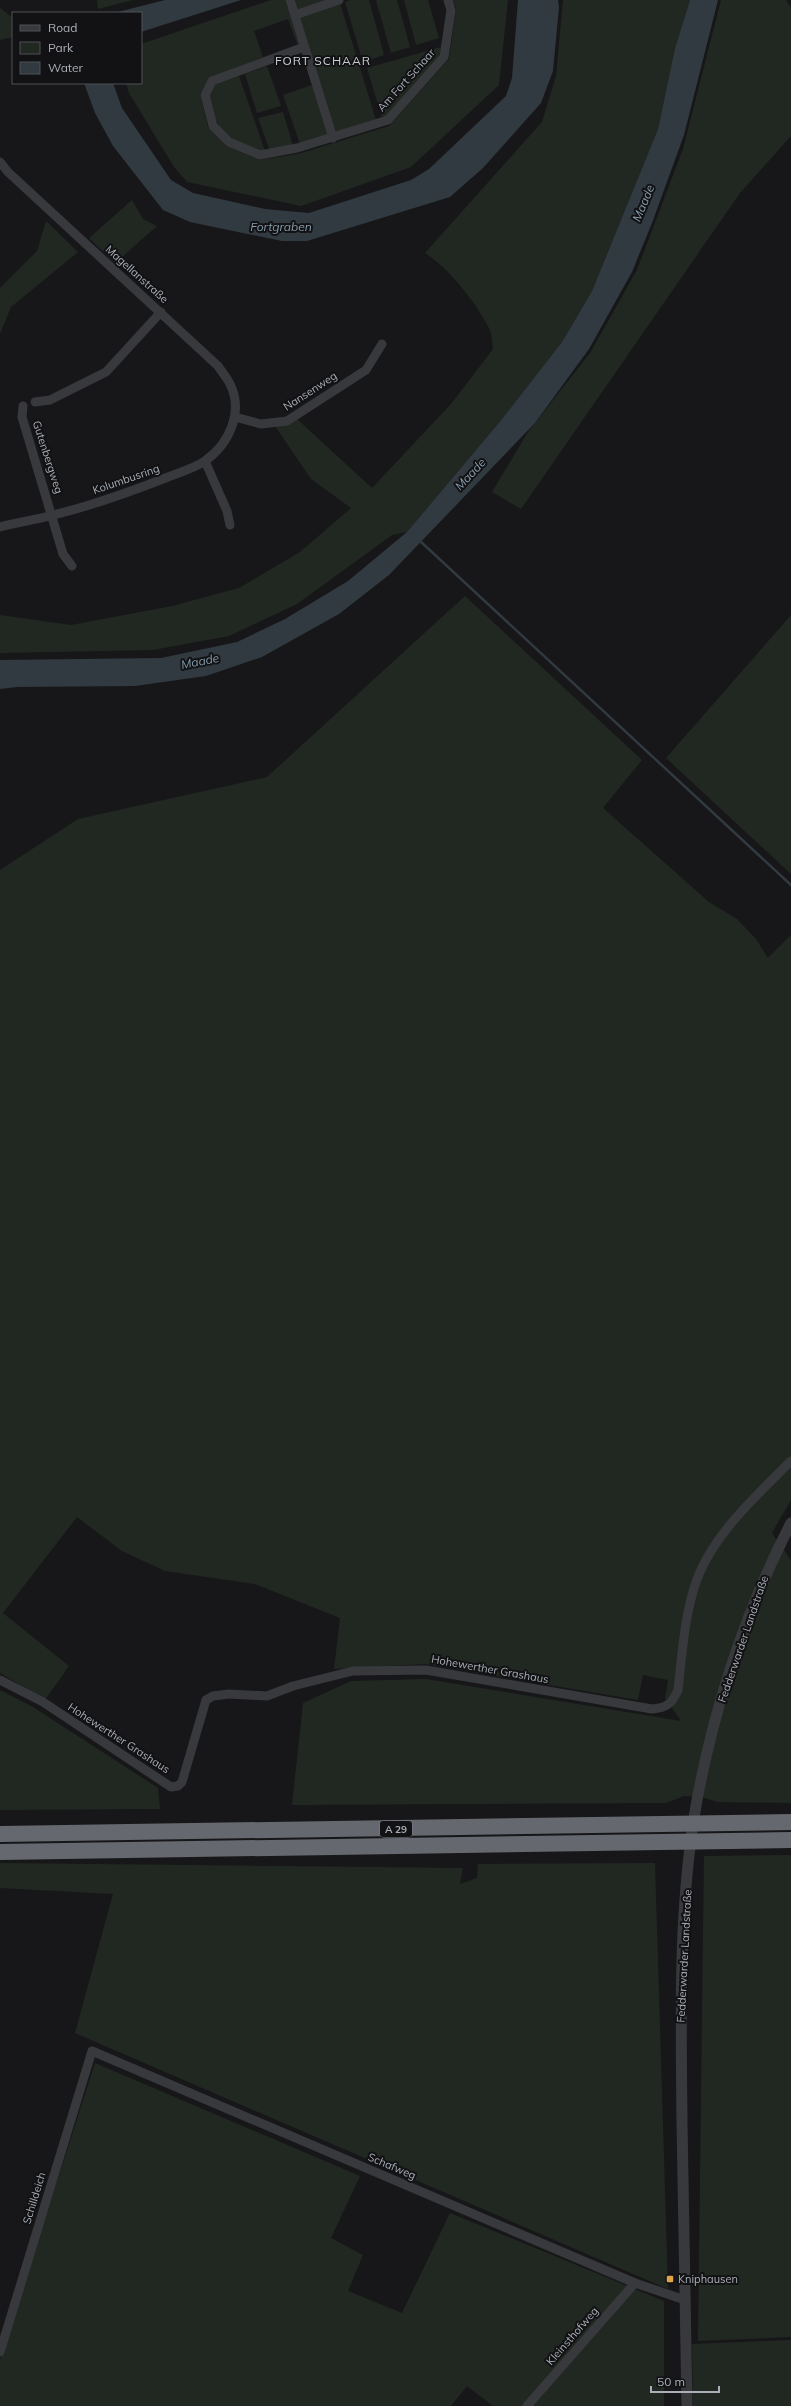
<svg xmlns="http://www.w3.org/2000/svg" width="791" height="2406" font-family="Mulish,sans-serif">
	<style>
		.green { fill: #212822 }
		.water { fill: #313a40 }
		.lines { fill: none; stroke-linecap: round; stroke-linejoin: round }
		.stream { stroke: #313a40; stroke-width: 2.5 }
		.minor { stroke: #38393d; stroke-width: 9 }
		.tertiary { stroke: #38393d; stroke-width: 11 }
		.motorway { stroke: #65686e; stroke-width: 16 }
		.poi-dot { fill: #dfa449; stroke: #121214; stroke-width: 1.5 }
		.labels { text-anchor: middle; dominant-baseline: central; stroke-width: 4; stroke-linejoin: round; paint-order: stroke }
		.shield { fill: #121214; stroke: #7c8086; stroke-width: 1 }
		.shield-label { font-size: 10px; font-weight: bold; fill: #aaafb7 }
		.street-label { font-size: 11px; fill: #aaafb7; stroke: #121214 }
		.poi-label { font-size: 11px; fill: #aaafb7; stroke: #121214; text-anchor: start }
		.neighbourhood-label { font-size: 12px; letter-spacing: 1px; fill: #cbced4; stroke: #121214 }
		.water-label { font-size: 12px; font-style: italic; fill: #859dae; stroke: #121214 }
	</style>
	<rect width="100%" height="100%" fill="#171719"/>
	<!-- green -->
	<g class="green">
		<path d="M97 0H133L98 9Z"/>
		<path d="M271 0H285L300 46H298L288 19 254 31 263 57 209 78 200 94 208 127 226 146 260 160 298 154 389 126 449 59 456 8 453 0H508L499 85 411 167 301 206 187 182 174 167 129 93 126 83H141V44Z"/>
		<path d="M293 0H325L297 11Z"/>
		<path d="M350 0H369L384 55 363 62 345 2Z"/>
		<path d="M376 0H397L410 47 391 53Z"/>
		<path d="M404 0H428L439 38 416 45Z"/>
		<path d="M563 0H690L675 48 658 129 592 291 562 342 502 419 407 532 392 535 297 604 229 636 153 650 0 653V615L71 625 172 606 239 588 300 552 351 508 311 479 275 426 297 419 372 488 451 404 493 349C492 343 492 334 489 328 476 303 449 268 425 253L542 122 556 76Z"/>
		<path d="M721 0H786L791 8V136L740 193 521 509 492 492 528 432 590 353 637 270 683 149Z"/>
		<path d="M340 3 376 120 336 133 299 17Z"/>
		<path d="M0 8 13 18V37L0 40Z"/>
		<path d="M441 47 439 57 385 117 382 118 367 68Z"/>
		<path d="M267 66 281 106 257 113 245 74Z"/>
		<path d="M239 76 265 151H260C222 135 219 135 208 95L214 85Z"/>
		<path d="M312 85 328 136 300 144 283 95Z"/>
		<path d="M283 112 293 146 270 151 258 118Z"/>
		<path d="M132 200 143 219 157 226 115 263 89 238Z"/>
		<path d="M46 221 78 252 11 307 0 334V288L37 251Z"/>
		<path d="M465 596 642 760 603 808 709 902 737 919 756 939 768 958 791 935V1500L772 1533 791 1560V1803L717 1802 702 1797 684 1796 666 1803 292 1805 303 1703 351 1681 426 1679 681 1721 665 1698 668 1680 643 1675 638 1700 426 1664 334 1669 340 1618 255 1584 165 1571 122 1551 77 1517 3 1613 69 1666 45 1700 0 1673V870L78 819 267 777Z"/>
		<path d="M791 615V874L666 758Z"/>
		<path d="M0 1690 33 1707 158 1788 160 1809 0 1810Z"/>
		<path d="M791 1855V2337L698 2341 704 1856Z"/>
		<path d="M0 1863 463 1868 460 1884 477 1878 478 1864 655 1863 668 2289 75 2033 113 1894 0 1888Z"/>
		<path d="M95 2063 360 2176 331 2238 363 2255 348 2291 402 2313 450 2213 664 2301V2406H493L467 2386 451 2406H0V2360Z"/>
		<path d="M791 2340V2406H693L692 2344Z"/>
	</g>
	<!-- water -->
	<g class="water">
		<path d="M165 0H241L141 32V13H114Z"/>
		<path d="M518 0H558L559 7 553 71 541 103 483 168 450 197 307 241H282L190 222 163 210 113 146 95 113 84 83H113L122 108 171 180 193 193 265 209 309 213 411 180 429 169 506 96 512 78Z"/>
		<path d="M690 0H718L684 135 652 223 632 272 589 349 535 423 389 575 339 614 262 657 206 676 135 686 17 687 0 689V660L161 658 237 642 285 619 348 581 407 532 502 419 562 342 592 291 658 129 675 48Z"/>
	</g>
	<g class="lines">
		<!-- stream -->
		<path class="stream" d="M420 541 791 885"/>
		<!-- minor -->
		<g class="minor">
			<path d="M290 0 333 138"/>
			<path d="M295 15 339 0"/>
			<path d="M304 47 212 81 205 95 213 126 229 142 260 155 297 148 388 120 444 57 451 10 448 0"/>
			<path d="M0 162 8 172 218 366C222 372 227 378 230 384 244 412 229 444 205 461 193 469 177 473 163 479 127 493 91 506 53 515 36 520 18 522 0 527"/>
			<path d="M35 402 50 400 106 372 161 312"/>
			<path d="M23 406 22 417 63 554 72 566"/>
			<path d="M235 417 261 424 287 421 366 370 382 344"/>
			<path d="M205 461 227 511 230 525"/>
			<path d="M0 1680 43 1702 171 1787 178 1786 182 1782 206 1700 213 1696 229 1694 267 1696 293 1686 353 1671 426 1670 652 1709C666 1708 672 1704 678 1690 682 1656 684 1619 695 1585 711 1536 756 1496 791 1461"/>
			<path d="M0 2352 92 2051 635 2283 685 2300"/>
			<path d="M527 2406 635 2283"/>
		</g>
		<!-- tertiary -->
		<path class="tertiary" d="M687 2406C685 2311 684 2216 682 2121 681 2015 678 1906 697 1800 715 1704 746 1610 791 1523"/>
		<!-- motorway -->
		<g class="motorway">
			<path d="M0 1834 791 1822"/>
			<path d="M0 1852 791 1840"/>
		</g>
	</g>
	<!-- markers -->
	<rect class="poi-dot" x="666" y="2275" width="8" height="8" rx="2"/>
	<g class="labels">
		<!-- shield labels -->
		<rect class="shield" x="380" y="1821" width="32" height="16" rx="3"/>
		<g class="shield-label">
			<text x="396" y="1829">A 29</text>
		</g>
		<!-- street labels -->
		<g class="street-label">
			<text transform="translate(406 80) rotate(-48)">Am Fort Schaar</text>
			<text transform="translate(137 274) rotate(42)">Magellanstraße</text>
			<text transform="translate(310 391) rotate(-33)">Nansenweg</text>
			<text transform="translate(48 457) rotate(72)">Gutenbergweg</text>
			<text transform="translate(126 479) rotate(-19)">Kolumbusring</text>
			<text transform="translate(743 1639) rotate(-71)">Fedderwarder Landstraße</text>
			<text transform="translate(490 1669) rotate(10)">Hohewerther Grashaus</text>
			<text transform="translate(119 1738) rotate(33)">Hohewerther Grashaus</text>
			<text transform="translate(684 1956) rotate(-87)">Fedderwarder Landstraße</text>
			<text transform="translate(392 2166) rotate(23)">Schafweg</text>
			<text transform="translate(34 2198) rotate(-73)">Schilldeich</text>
			<text transform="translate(572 2336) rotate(-49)">Kleinsthofweg</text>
		</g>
		<!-- poi labels -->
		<g class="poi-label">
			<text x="678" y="2279">Kniphausen</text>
		</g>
		<!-- neighbourhood labels -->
		<g class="neighbourhood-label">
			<text x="323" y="60">FORT SCHAAR</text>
		</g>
		<!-- water labels -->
		<g class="water-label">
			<text transform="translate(643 203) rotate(-67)">Maade</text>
			<text x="281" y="226">Fortgraben</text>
			<text transform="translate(470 474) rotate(-47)">Maade</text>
			<text transform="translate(200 661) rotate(-11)">Maade</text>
		</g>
	</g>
	<!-- legend -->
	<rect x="12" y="12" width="130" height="72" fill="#121214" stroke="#4f5155"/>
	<rect x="20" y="25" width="20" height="6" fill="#38393d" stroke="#4f5155"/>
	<text x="48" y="32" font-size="12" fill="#aaafb7">Road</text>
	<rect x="20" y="42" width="20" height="12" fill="#212822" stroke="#4f5155"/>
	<text x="48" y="52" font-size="12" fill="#aaafb7">Park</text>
	<rect x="20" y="62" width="20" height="12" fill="#313a40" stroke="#4f5155"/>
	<text x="48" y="72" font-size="12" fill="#aaafb7">Water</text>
	<!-- scale -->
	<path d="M651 2386v6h68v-6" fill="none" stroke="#aaafb7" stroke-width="2"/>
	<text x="657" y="2386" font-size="12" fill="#aaafb7" stroke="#121214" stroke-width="3" paint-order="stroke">50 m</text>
</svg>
